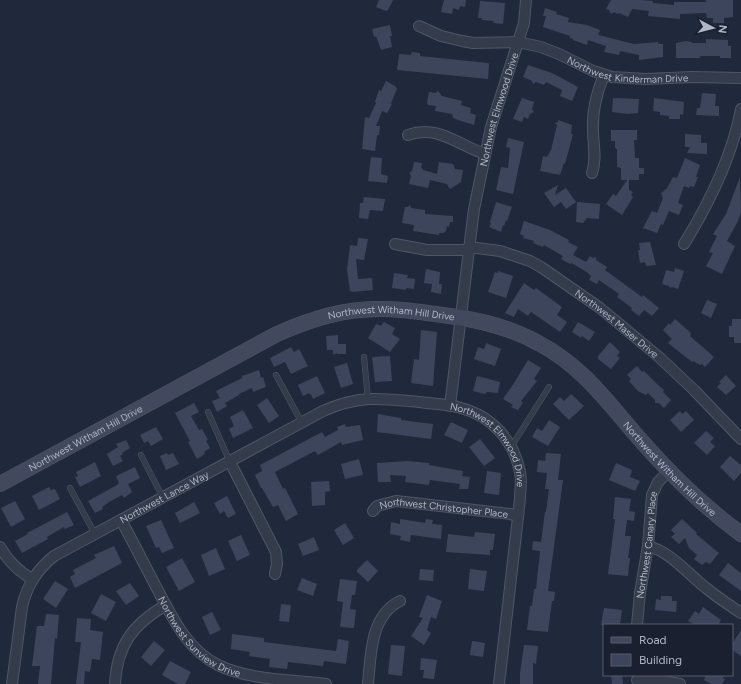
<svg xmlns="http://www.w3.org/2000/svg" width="741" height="684" font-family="Figtree,sans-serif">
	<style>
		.building { fill: #3c455b }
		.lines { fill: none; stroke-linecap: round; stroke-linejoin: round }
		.lane-casing { stroke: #4f5666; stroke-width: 6 }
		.street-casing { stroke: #4f5666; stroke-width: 12 }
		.secondary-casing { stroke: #4f5666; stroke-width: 16 }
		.lane { stroke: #343b4b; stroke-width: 5 }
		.street { stroke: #343b4b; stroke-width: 10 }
		.secondary { stroke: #42495e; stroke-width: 15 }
		.labels { text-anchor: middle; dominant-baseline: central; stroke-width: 3.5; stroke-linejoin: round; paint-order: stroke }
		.street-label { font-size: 10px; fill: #afb6c7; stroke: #1a2030 }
	</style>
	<rect width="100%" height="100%" fill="#20293b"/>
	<!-- building -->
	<g class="building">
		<path d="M379 0H393L388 10 386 11 376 7Z"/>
		<path d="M444 0H466L465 7 460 6 459 10 453 8 452 14 441 12Z"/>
		<path d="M611 0H640L653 1V3L674 5V2H706V0H733V17L724 18V23H713V18H707L706 13 680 14V19L648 16 649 11 632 9 628 17 619 13 618 14 614 12 611 14 609 10 606 9Z"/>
		<path d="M480 1 505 3 503 24 493 23 494 21 482 20V18H478Z"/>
		<path d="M545 8 557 12 556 14 569 18 568 22 587 25 600 30 598 35 634 44 658 42 659 44H663V57L639 60V55L620 51 619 55 604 52 606 46 588 40 587 45 573 40V39L570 38V36L543 27 546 16H543Z"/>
		<path d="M390 25 392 36H390L392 47 381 50 376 36 374 37 372 29Z"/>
		<path d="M706 39 728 40V46H731V58H720V56H700V58H676V43L686 41 692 42V43H706Z"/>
		<path d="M412 52 420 53V56L488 63 489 64 488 79 397 70 399 54 411 55Z"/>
		<path d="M528 65 552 73 578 87 572 101 560 96 562 90 546 82 544 85 536 82 533 84 532 81 523 77Z"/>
		<path d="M386 81 395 86 397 89 391 103 392 104 387 113 382 111 381 114 376 126H380L379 135H377L375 151 362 149 365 117 369 118 376 103 375 101 379 90 381 91Z"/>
		<path d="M438 91 442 96 462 101 461 105 471 108 470 113 476 115 474 125 458 120 453 118 452 114 435 111 436 106 428 105 427 102 429 92 435 93Z"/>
		<path d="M702 93 716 94 715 106H719V116L696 115 697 108H700Z"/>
		<path d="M522 98 534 102 532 109 534 112 530 114 528 119 524 117 522 122 513 119Z"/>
		<path d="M613 98 639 99 638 113 627 114 612 112Z"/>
		<path d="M654 98 684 102 683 115 680 114V119H669V116L660 115V112L653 111Z"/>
		<path d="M558 120 572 125 571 134H573L565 164 564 163 560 175 540 171 543 156 547 157 551 150 557 125 555 123 558 122Z"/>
		<path d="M611 130H637V140H634L635 158H639V168H644V174H639V180H629V190L633 192 631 195 633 197 622 215 606 204 613 194 616 196 627 180H621V168L617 167V149L615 148V141H611Z"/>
		<path d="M685 134 701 135V143H707V154L687 153 690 147H685Z"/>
		<path d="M508 138 524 142 513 194 496 190 501 167 508 168 510 148 506 147Z"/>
		<path d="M371 157 382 158 381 174 388 176 387 183 368 181Z"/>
		<path d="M685 158 700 165 696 177H698L694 187 690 186 689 188 684 186 678 203 683 205 679 215 669 211 663 225 661 224 657 233 643 228 652 211 657 213 663 198 661 193 663 192 665 189 666 190 673 177 677 178Z"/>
		<path d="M414 162 422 163 421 168 423 169V170L437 174 439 162 453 164 455 169 463 170 461 182 450 189 447 184 430 180 428 188 409 184 411 176 409 173 412 171Z"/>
		<path d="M740 177 741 212 738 221 727 241 735 246 722 274 706 266 713 253 709 252 717 236 713 234 726 214Z"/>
		<path d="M558 185 555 195 566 188 576 202 566 209 561 202 554 207 544 193Z"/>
		<path d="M364 197 385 199 383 211 370 210 368 219 359 218 360 203H363Z"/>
		<path d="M496 202 512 207 507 221 506 220 504 226 503 225 501 232 489 227 491 224 490 222Z"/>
		<path d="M577 202 600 204 599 219 587 218 583 223 576 222Z"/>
		<path d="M410 205 411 208 425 210V214L453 216V222H450L449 227 447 226 446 231 443 233H439V235L413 231 414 225 402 223 405 207H408Z"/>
		<path d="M524 221 550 230 569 240 568 242 578 247 573 255 586 262 590 256 593 258 596 257V260L607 267 605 270 642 297 643 295 659 308 652 316 644 310 639 316 631 310 632 308 617 297 619 294 599 280 597 284 589 280 591 276 588 273 575 265 571 263 570 264 561 259 563 256 544 245 543 247 533 243 534 241 523 238 524 236 520 234Z"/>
		<path d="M358 238 368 239 364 260 356 259 358 279 372 278 373 290 353 292 350 291 347 270 350 245 357 246Z"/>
		<path d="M650 242 656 265 646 266 645 262 640 263 638 250H640L639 243Z"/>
		<path d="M675 268 684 271 678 289 672 287 670 288 669 286 662 284 666 270 674 272Z"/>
		<path d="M426 269 440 272 439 284H442L441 294 431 292 432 284 424 283Z"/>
		<path d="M498 271 513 276 506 298 488 292 495 272 498 273Z"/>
		<path d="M394 273 408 275 407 278 415 279 414 289 406 288V290L392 288Z"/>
		<path d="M524 283 534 290 536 288 562 307 557 315 567 322 560 332 531 312 528 316 518 309 514 317 505 313Z"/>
		<path d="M707 300 717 304 711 318 701 313Z"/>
		<path d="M675 319 691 333 690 336 714 357 705 367 702 364 700 365 693 361 692 362 668 343 672 339 663 330 669 323 670 325Z"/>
		<path d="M732 319H741V343H734V337H729V326H732Z"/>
		<path d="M384 322 395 328 392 334 400 339 390 352 368 338 376 324 381 326Z"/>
		<path d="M578 322 595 332 589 341 582 336 581 338 572 332Z"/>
		<path d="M421 330 437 332 433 386 411 383 414 359 419 360Z"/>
		<path d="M338 335V344H346V354H337V353L333 355V350H327L326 336Z"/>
		<path d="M610 342 620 352 617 356 620 358 611 369 598 359V356Z"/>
		<path d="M486 343 501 349 495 366 474 359 478 347 484 349Z"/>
		<path d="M291 347 294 352 299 349 308 366 291 374 285 362 274 367 270 358Z"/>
		<path d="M390 356 392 381 375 382 372 357Z"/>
		<path d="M528 360 541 368 534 379 537 381 521 401 523 403 518 410 511 407 513 405 503 399 514 383Z"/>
		<path d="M347 363 353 384 341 388 334 367Z"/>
		<path d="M637 366 642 372 644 371 657 384 664 390 663 392 671 400 664 408 659 403H655V400L648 393 646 395 638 391 629 381 631 379 627 375Z"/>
		<path d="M259 370 261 378 263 377 266 387 253 392 252 388 239 394V395L225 403 227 406 217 412 212 401 220 398 216 391 242 378V376Z"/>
		<path d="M726 375 736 386 726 395 717 387 721 383 719 382Z"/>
		<path d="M317 376 325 393 313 399 311 394 310 395 309 393 303 396 298 385Z"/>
		<path d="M477 376 500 382 498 393 487 392 485 394 473 391Z"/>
		<path d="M571 394 584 406 569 420 553 404 560 397 564 401Z"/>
		<path d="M267 398 279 416 269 423 257 405Z"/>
		<path d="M194 403 199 412 191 416 199 430 202 429 208 440 206 441 210 448 204 452 205 454 197 459 188 442 190 441 175 413Z"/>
		<path d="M243 410 253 428 233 438 229 429 234 426 230 417Z"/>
		<path d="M680 411 682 414 686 411 694 420 681 432 670 420Z"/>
		<path d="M378 414 401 418V420L433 424 431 439 377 432Z"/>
		<path d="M549 420 560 427 548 446 532 437 537 428 542 431Z"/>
		<path d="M451 422 468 430 462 443 444 435Z"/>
		<path d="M345 424 346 427 360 425 363 440 342 445 341 442 318 455 315 451 275 472 283 489 285 488 298 514 286 521 278 505 273 507 262 488H261L255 475 262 471 260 465 322 432 325 437 338 430 337 427Z"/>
		<path d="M156 427 163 439 151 446 148 441 144 443 140 435Z"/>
		<path d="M706 431 714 438 710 442 715 446 707 455 694 443Z"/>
		<path d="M480 439 495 458 484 466 469 447Z"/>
		<path d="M126 440 130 448 122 453 123 454 120 456 123 461 113 466 107 454 118 447 116 444Z"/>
		<path d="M167 453 168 455 173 453 179 464 166 470 160 456Z"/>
		<path d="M546 453 561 454 558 480H563L548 591 555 592 554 601H552L548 632 527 630 530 606H532L534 589H536L540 551 532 550 533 541 541 542 545 512H546L549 489H545L547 473 537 472 538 460 545 461Z"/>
		<path d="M730 456 741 465V473L734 481 720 467Z"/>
		<path d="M359 459 363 475 345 479 341 464Z"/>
		<path d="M408 461 429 463V465L463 471 462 476 470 477 468 489H459L460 484 430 480 429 485 405 482 406 476 390 475 391 482H378L377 463Z"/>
		<path d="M95 462 101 476 80 487 75 477 78 476 76 472Z"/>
		<path d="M616 463 632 470 630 477 640 481 635 491 609 480Z"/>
		<path d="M135 467 140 478 128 484 132 492 124 498 122 495 109 502 102 507 103 509 95 513 88 501 117 485 119 483 116 477 118 475Z"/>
		<path d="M487 471 501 473 499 495 484 493Z"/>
		<path d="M329 481 330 491 325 492V505L312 506 311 482Z"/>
		<path d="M49 487 51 490 55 489 60 499 39 510 32 496Z"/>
		<path d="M227 496 236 514 228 518 224 511 220 514 214 503Z"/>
		<path d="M615 497 631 499 629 511 635 512 634 521 627 520 625 536H631L628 558H630L628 576 608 574 615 519H613Z"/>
		<path d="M15 501 25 519 11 527 1 508Z"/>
		<path d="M194 502 200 513 180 523 175 513Z"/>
		<path d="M67 512 74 525 65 529 64 527 47 537 48 539 22 553 15 541 28 534 27 533Z"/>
		<path d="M400 519 425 523 426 519 433 520 432 524 442 525 441 539 411 535 410 542 400 540 401 536 390 534 391 522 400 524Z"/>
		<path d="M682 519 697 533 696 534 719 553 710 564 706 562 702 565 694 559 697 555 689 548 685 538 679 544 671 537 675 534 671 530Z"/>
		<path d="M161 520 174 548 162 553 159 547 156 548 146 526Z"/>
		<path d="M345 523 354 538 343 545 334 530Z"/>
		<path d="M475 532 495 534 493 550H490V555L446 552 448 534 474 537Z"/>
		<path d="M241 535 250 555 237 561 228 541Z"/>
		<path d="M314 537 319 550 303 556 298 544Z"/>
		<path d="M114 546 122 563 75 588 70 577 75 574 73 570 96 558 94 555Z"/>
		<path d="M216 548 225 569 209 576 201 555Z"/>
		<path d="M182 558 195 582 179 591 166 567Z"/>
		<path d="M367 560 378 571 368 582 357 572V570Z"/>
		<path d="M728 563 741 573V591L719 575Z"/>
		<path d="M420 569 434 570 433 581 419 580Z"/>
		<path d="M470 569 487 571 484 591 468 589Z"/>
		<path d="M302 578 317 584 313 596 297 590Z"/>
		<path d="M340 579 357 581 355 595H352L350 609 356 610 354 628 340 627 343 602 337 601Z"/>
		<path d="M55 581 68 589 56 608 43 599Z"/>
		<path d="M130 583 139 596 126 605 116 591Z"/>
		<path d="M101 594 116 602 106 621 91 613Z"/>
		<path d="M427 595 442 601 436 619 431 617 427 630 431 633 424 645 411 636 423 618 419 617Z"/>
		<path d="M661 596H671L672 597V601H677L676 612 655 610 656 599 661 600Z"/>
		<path d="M281 604 291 605 289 622 279 621Z"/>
		<path d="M703 607 721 620 718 625H695L688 621 695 611 699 614Z"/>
		<path d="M604 608 622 610 620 625H601Z"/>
		<path d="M212 612 221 630 210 635 202 617Z"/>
		<path d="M46 614 59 615 57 639 55 638 51 684H38L40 666H32L37 626H44Z"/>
		<path d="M77 618 91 619 90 630 103 632 100 660 92 659 90 672 85 671 84 684H76L81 642H75Z"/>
		<path d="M741 630V656L732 650V644Z"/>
		<path d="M232 634 264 638V642L336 651 338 639 349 641 346 664 324 661 323 666 288 662 287 669 269 667 270 659 249 656 250 652 231 649Z"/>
		<path d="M154 641 165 650 151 666 141 657Z"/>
		<path d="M472 641 485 643 483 657 470 655Z"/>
		<path d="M391 645 405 646 402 676 388 674Z"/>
		<path d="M524 645 538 646 536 664 533 663V684H520V673Z"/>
		<path d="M421 658 437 660 434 679 423 678 424 670H420Z"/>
		<path d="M170 661 191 672 185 684H178L162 675Z"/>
		<path d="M611 675H622L623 684H612Z"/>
		<path d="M706 675H724L723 678 725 679 722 684H711L704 680Z"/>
	</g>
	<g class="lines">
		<!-- lane casing -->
		<g class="lane-casing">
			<g id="lane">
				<path d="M364 357 368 399"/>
				<path d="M276 375 302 423"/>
				<path d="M208 412 230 462"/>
				<path d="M511 447 549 387"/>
				<path d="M141 455 163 498"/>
				<path d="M70 488 95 534"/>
			</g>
		</g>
		<!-- street casing -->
		<g class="street-casing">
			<g id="street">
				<path id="s1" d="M419 26 441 36 462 41 473 43 518 42 541 47 559 54 593 71 612 77 646 79 692 77 741 78"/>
				<path d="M408 135C437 124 458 145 485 154"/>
				<path d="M592 173C597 159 593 144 593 130 592 110 597 92 604 75"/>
				<path d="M395 244 427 250H469"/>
				<path d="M684 244C710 202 732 157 741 109"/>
				<path id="s2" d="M469 247 500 251 530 261 541 267 600 308 659 357 694 390 741 439"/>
				<path id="s3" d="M450 406 474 209 491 127 524 23 526 0"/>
				<path d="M230 462 276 552 277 564 275 574"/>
				<path id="s4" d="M373 511 377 506 396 501 518 515"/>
				<path id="s5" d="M121 520C132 540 142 560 152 579 169 611 185 649 218 665 248 680 293 680 326 684"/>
				<path d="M648 546C671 552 688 574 706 588 717 597 729 605 741 613"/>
				<path d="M0 547C8 561 18 571 32 579"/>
				<path id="s6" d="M637 625 640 593 648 546 652 495 658 482 669 471"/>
				<path d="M637 680H657L680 684"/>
				<path id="s7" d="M12 684 22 607C27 585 37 570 54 556L323 411C360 395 381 398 419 402 433 404 448 404 461 408 492 416 514 441 520 472 522 481 520 490 520 499L499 684"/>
				<path d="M115 684C117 645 133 624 166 605"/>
				<path d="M368 684C371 655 370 616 400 601"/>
			</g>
		</g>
		<!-- secondary casing -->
		<g class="secondary-casing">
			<g id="secondary">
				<path id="s8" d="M0 484 277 334C311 319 345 308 382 309 397 309 413 311 428 313 468 318 505 324 540 344 582 366 608 403 638 437 669 473 703 506 741 534"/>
			</g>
		</g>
		<!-- lane -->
		<use href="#lane" class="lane"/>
		<!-- street -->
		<use href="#street" class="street"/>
		<!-- secondary -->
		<use href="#secondary" class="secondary"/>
	</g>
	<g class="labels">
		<!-- street labels -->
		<g class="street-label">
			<text stroke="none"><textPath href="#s1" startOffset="217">Northwest Kinderman Drive</textPath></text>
			<text stroke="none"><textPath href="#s3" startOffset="301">Northwest Elmwood Drive</textPath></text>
			<text stroke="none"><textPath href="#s8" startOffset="433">Northwest Witham Hill Drive</textPath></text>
			<text stroke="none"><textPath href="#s2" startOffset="170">Northwest Maser Drive</textPath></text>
			<text stroke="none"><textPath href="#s8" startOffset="97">Northwest Witham Hill Drive</textPath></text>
			<text stroke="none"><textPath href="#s7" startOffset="633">Northwest Elmwood Drive</textPath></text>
			<text stroke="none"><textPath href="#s8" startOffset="768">Northwest Witham Hill Drive</textPath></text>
			<text stroke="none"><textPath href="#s7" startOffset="264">Northwest Lance Way</textPath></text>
			<text stroke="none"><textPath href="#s4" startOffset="74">Northwest Christopher Place</textPath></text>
			<text stroke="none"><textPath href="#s6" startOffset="81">Northwest Canary Place</textPath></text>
			<text stroke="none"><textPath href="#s5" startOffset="144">Northwest Sunview Drive</textPath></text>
		</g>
	</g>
	<!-- legend -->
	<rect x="603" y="624" width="130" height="52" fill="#1a2030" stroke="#565c6c"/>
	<rect x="611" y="637" width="20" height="6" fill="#42495e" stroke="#565c6c"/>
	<text x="639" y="644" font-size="12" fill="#afb6c7">Road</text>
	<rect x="611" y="654" width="20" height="12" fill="#3c455b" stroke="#565c6c"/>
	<text x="639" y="664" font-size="12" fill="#afb6c7">Building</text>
	<!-- north arrow -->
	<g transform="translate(713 28) rotate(97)" stroke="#1a2030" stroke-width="3" paint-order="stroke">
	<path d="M0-3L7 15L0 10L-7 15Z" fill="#afb6c7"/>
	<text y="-6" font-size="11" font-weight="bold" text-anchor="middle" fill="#afb6c7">N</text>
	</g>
</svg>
